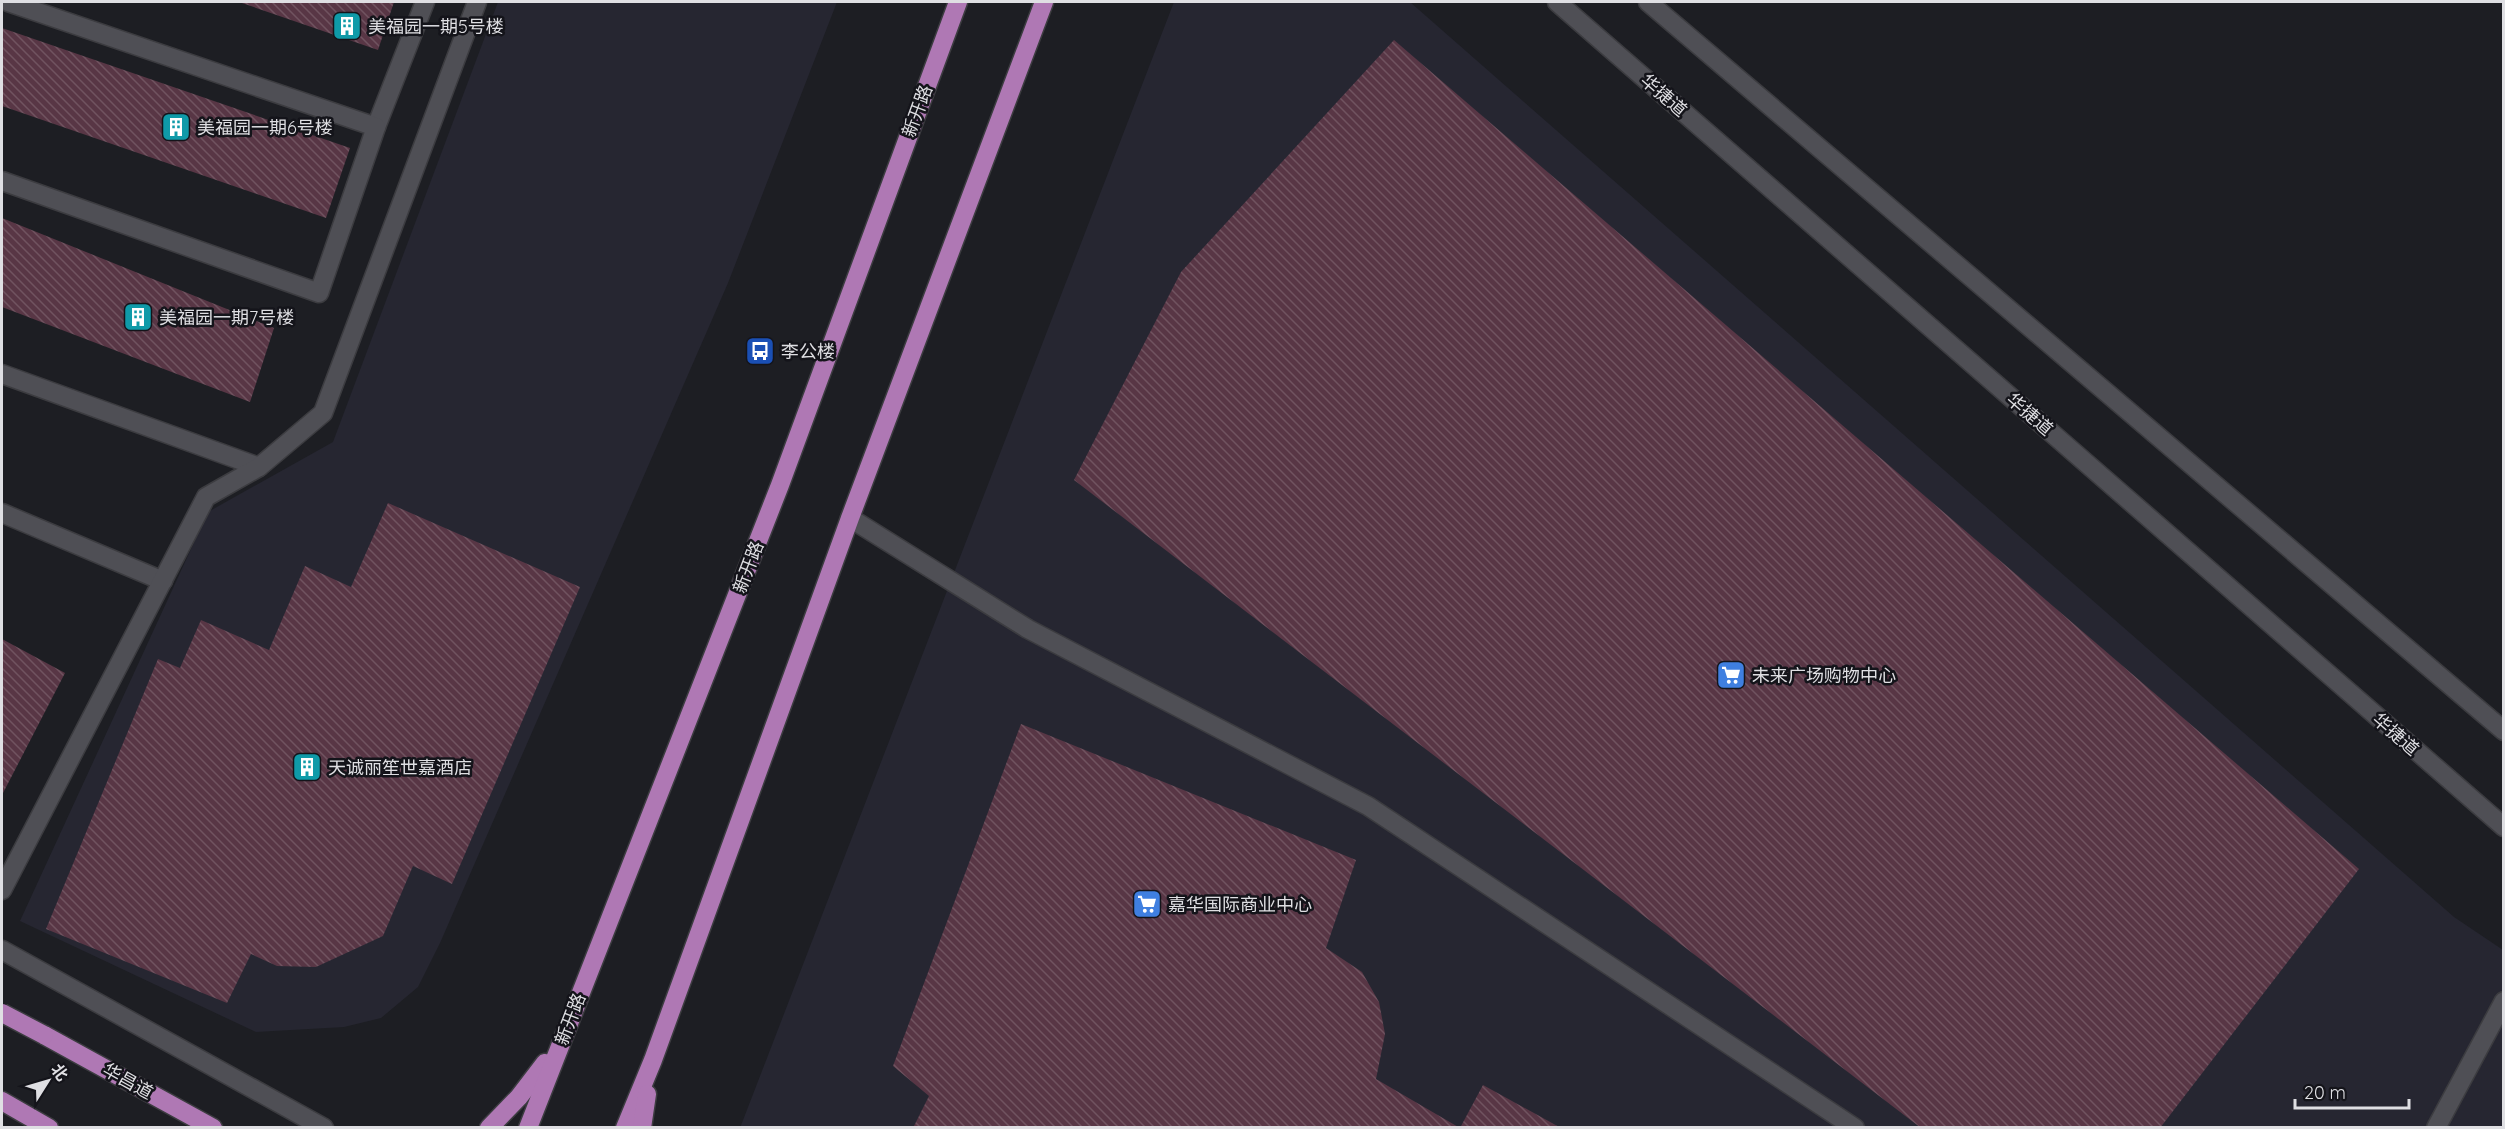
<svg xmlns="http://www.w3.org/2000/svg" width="2505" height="1129" font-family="Quicksand,'Noto Sans SC',sans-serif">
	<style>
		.built { fill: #262631 }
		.building { fill: url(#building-back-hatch) }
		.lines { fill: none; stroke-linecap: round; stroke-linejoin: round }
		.minor-casing { stroke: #3c3c40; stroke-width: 21 }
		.major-casing { stroke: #3c3c40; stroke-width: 21 }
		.minor { stroke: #4f4f55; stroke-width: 18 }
		.major { stroke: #af78b4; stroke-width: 18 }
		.major-bridge-casing { stroke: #3c3c40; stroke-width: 21; stroke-linecap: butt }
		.major-bridge { stroke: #af78b4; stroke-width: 18 }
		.labels { text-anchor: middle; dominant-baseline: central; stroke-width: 5; stroke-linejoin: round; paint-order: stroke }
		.poi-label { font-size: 18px; fill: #dfdfe3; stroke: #14141a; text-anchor: start }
		.street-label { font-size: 18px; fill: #dfdfe3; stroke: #14141a }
	</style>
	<defs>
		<pattern id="building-back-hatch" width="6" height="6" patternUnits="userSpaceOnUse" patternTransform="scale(1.5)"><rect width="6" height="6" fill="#583645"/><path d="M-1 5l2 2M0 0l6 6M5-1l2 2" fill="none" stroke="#705360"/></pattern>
	</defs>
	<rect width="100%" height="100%" fill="#1d1e23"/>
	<!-- built -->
	<g class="built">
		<path d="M498 2H837L728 283 440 943 418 987 381 1018 344 1027 256 1032 20 921 208 512 333 442Z"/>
		<path d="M1174 2H1410L2454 917 2503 950V1127L740 1128Z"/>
	</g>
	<!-- building -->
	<g class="building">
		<path d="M239 2H394L378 50Z"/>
		<path d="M2 28 350 148 326 218 2 106Z"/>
		<path d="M1394 40 2359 869 2160 1128H1921L1074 480 1181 272Z"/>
		<path d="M2 218 274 328 250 402 2 307Z"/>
		<path d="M388 503 580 587 452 884 413 866 383 936 316 967 277 966 251 954 227 1003 46 929 158 659 180 668 201 620 269 650 305 566 351 587Z"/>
		<path d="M2 639 65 673 2 795Z"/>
		<path d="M1021 724 1356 860 1326 948 1362 972 1379 1002 1385 1034 1376 1079 1460 1128H913L929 1096 893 1066Z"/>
		<path d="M1483 1085 1561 1128H1460Z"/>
	</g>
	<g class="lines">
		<!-- minor casing -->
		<g class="minor-casing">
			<g id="minor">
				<path d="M1557 2 2504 827"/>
				<path d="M1648 2 2504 731"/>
				<path d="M376 127 425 2"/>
				<path d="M2 181 319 293 376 127 8 2"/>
				<path d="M2 374 259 467"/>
				<path d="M2 513 163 581"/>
				<path d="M850 518 1028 629 1368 806 1855 1128"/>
				<path d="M2 890 206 497 259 467 323 413 477 2"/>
				<path d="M2 950 324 1128"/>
				<path d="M2436 1128 2504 1001"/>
			</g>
		</g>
		<!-- major casing -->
		<g class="major-casing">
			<g id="major">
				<path d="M44 1035 213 1128"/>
				<path d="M2 1101 49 1128"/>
				<path d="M489 1128 519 1097 545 1063"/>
				<path d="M528 1128 780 485 958 2"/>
				<path d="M625 1128 653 1060 850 518 1044 2"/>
				<path d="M642 1128 647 1094"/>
			</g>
		</g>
		<!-- minor -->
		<use href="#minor" class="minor"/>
		<!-- major -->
		<use href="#major" class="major"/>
		<!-- major-bridge casing -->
		<g class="major-bridge-casing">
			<path id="major-bridge" d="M2 1013 44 1035"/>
		</g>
		<!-- major-bridge -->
		<use href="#major-bridge" class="major-bridge"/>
	</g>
	<!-- icons -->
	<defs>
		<g id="building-square" transform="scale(1.5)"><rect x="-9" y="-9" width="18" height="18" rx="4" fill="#0f9aa8" stroke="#14141a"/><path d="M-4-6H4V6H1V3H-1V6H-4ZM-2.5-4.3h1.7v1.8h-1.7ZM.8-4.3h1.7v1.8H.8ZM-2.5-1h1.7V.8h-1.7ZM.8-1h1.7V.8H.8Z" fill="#fff"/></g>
		<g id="bus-square" transform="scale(1.5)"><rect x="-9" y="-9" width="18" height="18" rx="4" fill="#1a4fb4" stroke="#14141a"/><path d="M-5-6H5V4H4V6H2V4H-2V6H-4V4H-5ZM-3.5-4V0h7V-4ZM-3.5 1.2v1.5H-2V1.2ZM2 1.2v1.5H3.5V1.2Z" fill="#fff"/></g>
		<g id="supermarket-square" transform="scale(1.5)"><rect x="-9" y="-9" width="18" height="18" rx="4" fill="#3f7fe0" stroke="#14141a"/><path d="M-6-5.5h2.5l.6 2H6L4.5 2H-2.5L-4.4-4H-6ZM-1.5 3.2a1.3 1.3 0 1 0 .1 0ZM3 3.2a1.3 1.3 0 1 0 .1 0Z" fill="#fff"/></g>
	</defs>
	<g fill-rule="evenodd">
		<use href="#building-square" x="347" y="26"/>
		<use href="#building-square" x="176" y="127"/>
		<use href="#building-square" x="138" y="317"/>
		<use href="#bus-square" x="760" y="351"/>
		<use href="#supermarket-square" x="1731" y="675"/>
		<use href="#building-square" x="307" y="767"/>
		<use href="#supermarket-square" x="1147" y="904"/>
	</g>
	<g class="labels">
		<!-- poi labels -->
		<g class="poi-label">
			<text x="368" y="26">美福园一期5号楼</text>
			<text x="197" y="127">美福园一期6号楼</text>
			<text x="159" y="317">美福园一期7号楼</text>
			<text x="781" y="351">李公楼</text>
			<text x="1752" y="675">未来广场购物中心</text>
			<text x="328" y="767">天诚丽笙世嘉酒店</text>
			<text x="1168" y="904">嘉华国际商业中心</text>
		</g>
		<!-- street labels -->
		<g class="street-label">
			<text transform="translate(1664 95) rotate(41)">华捷道</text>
			<text transform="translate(917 111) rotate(-70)">新开路</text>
			<text transform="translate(2030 414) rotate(41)">华捷道</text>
			<text transform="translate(748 567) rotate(-69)">新开路</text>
			<text transform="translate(2396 734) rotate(41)">华捷道</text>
			<text transform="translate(570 1019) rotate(-69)">新开路</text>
			<text transform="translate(128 1081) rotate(29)">华昌道</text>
		</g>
	</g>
	<!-- border -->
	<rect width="2505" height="1129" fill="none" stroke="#dfdfe3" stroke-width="6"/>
	<!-- north arrow -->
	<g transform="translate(48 1081) rotate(53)" stroke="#14141a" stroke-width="4.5" paint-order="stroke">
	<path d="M0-4.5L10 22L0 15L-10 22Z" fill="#dfdfe3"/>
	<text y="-9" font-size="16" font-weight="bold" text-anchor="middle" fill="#dfdfe3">北</text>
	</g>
	<!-- scale -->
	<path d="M2295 1099v9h114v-9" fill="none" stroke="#dfdfe3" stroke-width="3"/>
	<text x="2304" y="1099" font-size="18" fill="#dfdfe3" stroke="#14141a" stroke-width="4.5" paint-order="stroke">20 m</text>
</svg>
